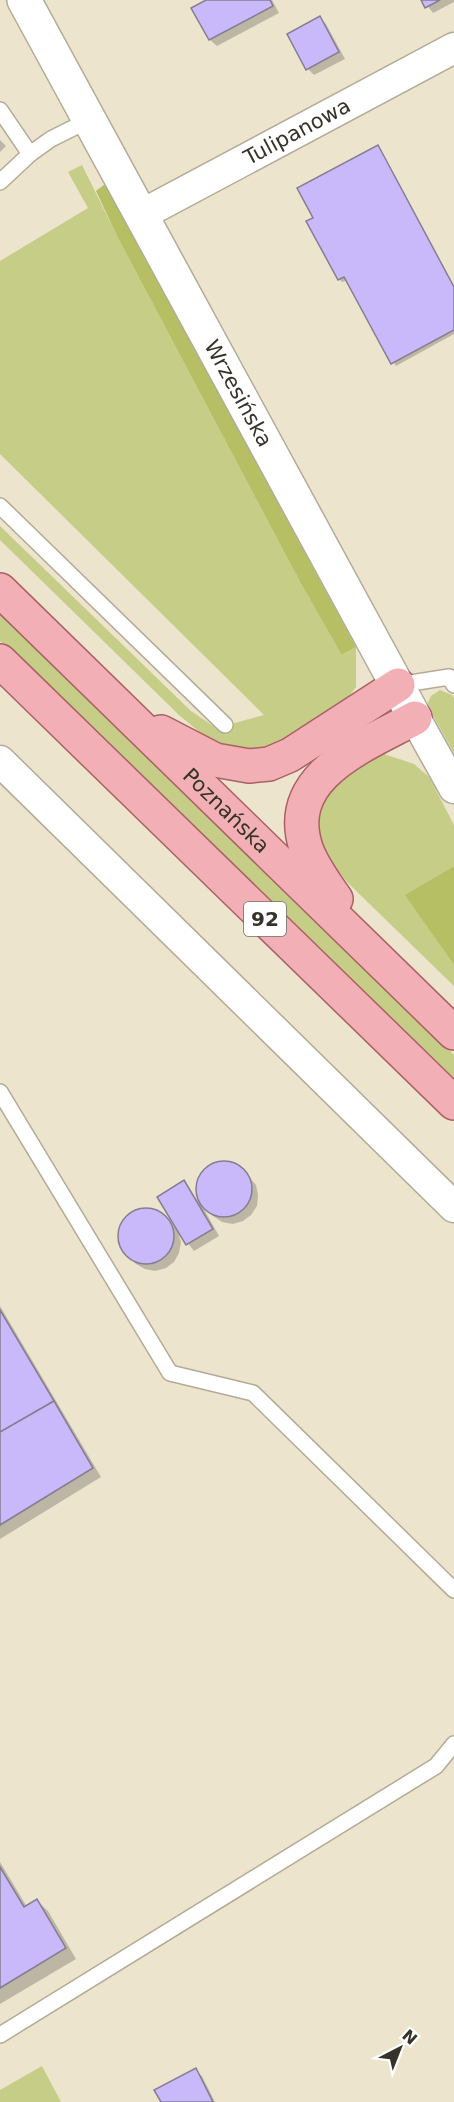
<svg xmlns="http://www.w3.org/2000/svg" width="454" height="2102" font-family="'DejaVu Sans',sans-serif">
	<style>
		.green { fill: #c6cd86 }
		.forest { fill: #b7bf65 }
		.shadow { fill: #0003 }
		.building { fill: #cab9fa; stroke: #837e92; stroke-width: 1.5 }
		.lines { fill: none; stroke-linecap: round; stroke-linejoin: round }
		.service-casing { stroke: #b4ab96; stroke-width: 18 }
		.minor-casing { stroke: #b4ab96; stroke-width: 33 }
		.tertiary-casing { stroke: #b4ab96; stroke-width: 36 }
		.primary-casing { stroke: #aa6165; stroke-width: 36 }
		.service { stroke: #fff; stroke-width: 15 }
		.minor { stroke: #fff; stroke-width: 30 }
		.tertiary { stroke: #fff; stroke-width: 33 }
		.primary { stroke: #f2b0b6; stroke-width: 33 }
		.labels { text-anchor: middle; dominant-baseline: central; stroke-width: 5; stroke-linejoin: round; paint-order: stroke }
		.shield { fill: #fff; stroke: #727069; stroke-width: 1.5 }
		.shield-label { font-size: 20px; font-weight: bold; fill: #353229 }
		.street-label { font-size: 21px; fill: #353229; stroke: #fff }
	</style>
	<rect width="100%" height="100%" fill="#ede4ce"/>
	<!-- green -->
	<g class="green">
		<path d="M82 165 117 236 299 580 343 655 356 647V687L331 720 260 751 233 749 209 740 179 715 0 540V526L191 711 216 728 264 715 0 454V261L88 208 68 172Z"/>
		<path d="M0 610 454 1055V1082L0 641Z"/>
		<path d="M440 690 452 695 454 698V753L427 705 431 696Z"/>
		<path d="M384 754 414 764 429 777 454 825V866L406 895 454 965V986L348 883 325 855 316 825 323 796 362 762Z"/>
		<path d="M42 2066 61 2102H0V2090Z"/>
	</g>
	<!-- forest -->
	<g class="forest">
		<path d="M105 184 356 647 342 655 299 580 117 236 96 191Z"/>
		<path d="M454 866V965L405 895Z"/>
	</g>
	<!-- shadow -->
	<g class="shadow">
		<path d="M209 0H272L279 13 217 46 210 40 194 8Z"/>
		<path d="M423 0H454V2L433 13Z"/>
		<path d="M320 18 326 24 345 59 314 75 308 69Z"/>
		<path d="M0 140 6 146 0 152Z"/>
		<path d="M378 147 454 286V334L396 366 348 280 342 282 339 279Z"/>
		<path d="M222 1162 233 1164 242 1169 256 1185 258 1195 257 1206 251 1215 243 1221 233 1224 222 1222 213 1216 201 1204 219 1236 194 1251 177 1229 181 1242 179 1253 174 1262 166 1268 155 1271 145 1269 136 1264 122 1248 119 1238 121 1227 126 1218 135 1212 145 1210 155 1211 164 1217 177 1229 184 1182 200 1204 197 1191 198 1180 204 1171 212 1165Z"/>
		<path d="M0 1306 101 1477 0 1539Z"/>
		<path d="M0 1862 27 1907 37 1901 48 1911 76 1959 0 2004Z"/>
		<path d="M195 2070 202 2076 215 2102H162Z"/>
	</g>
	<!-- building -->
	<g class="building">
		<path d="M206 0H270L273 6 209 40 191 8Z"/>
		<path d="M421 0H440L425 8Z"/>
		<path d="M320 16 339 52 306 70 287 34Z"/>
		<path d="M378 145 454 287V330L391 364 344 277 338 280 306 221 313 218 297 188Z"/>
		<circle cx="224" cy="1189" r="28"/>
		<path d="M184 1180 213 1229 186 1245 157 1197Z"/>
		<circle cx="146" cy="1236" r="28"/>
		<path d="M0 1310 54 1401 0 1432Z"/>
		<path d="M54 1401 93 1468 0 1525V1432Z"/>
		<path d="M0 1867 24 1907 37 1899 66 1948 0 1988Z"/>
		<path d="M196 2068 213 2102H161L154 2090Z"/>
	</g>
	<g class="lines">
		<!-- service casing -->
		<g class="service-casing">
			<g id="service">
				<path d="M0 110 30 154 0 182"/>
				<path d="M30 154 51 139 89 120"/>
				<path d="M0 506 225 725"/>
				<path d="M398 685 449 677 454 685"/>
				<path d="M0 1092 170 1373 253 1393 454 1590"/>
				<path d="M0 2035 436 1766 454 1744"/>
			</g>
		</g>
		<!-- minor casing -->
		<g class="minor-casing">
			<g id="minor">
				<path id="s1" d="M141 215 454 48"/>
				<path d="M415 718 454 788"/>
				<path d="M0 761 454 1207"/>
			</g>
		</g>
		<!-- tertiary casing -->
		<g class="tertiary-casing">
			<g id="tertiary">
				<path id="s2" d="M24 0 415 718"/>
			</g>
		</g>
		<!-- primary casing -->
		<g class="primary-casing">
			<g id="primary">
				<path id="s3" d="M0 590 454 1033"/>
				<path d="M0 661 454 1103"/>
				<path d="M161 732 215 760 249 766 269 764 290 755 398 685"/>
				<path d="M336 899C325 883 312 866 306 848 282 775 366 745 415 718"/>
			</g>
		</g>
		<!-- service -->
		<use href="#service" class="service"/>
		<!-- minor -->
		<use href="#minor" class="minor"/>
		<!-- tertiary -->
		<use href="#tertiary" class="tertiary"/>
		<!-- primary -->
		<use href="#primary" class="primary"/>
	</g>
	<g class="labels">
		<!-- shield labels -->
		<rect class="shield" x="244" y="902" width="42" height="34" rx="4.5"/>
		<g class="shield-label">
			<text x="265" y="919">92</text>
		</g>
		<!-- street labels -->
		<g class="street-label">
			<text stroke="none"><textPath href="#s1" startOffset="177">Tulipanowa</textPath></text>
			<text stroke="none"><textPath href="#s2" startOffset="448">Wrzesińska</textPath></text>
			<text stroke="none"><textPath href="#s3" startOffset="316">Poznańska</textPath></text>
		</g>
	</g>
	<!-- north arrow -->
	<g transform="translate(400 2048) rotate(42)" stroke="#ffffff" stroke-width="4.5" paint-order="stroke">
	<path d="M0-4.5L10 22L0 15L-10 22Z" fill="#353229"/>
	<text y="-9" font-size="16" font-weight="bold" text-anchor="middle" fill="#353229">N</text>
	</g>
</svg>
